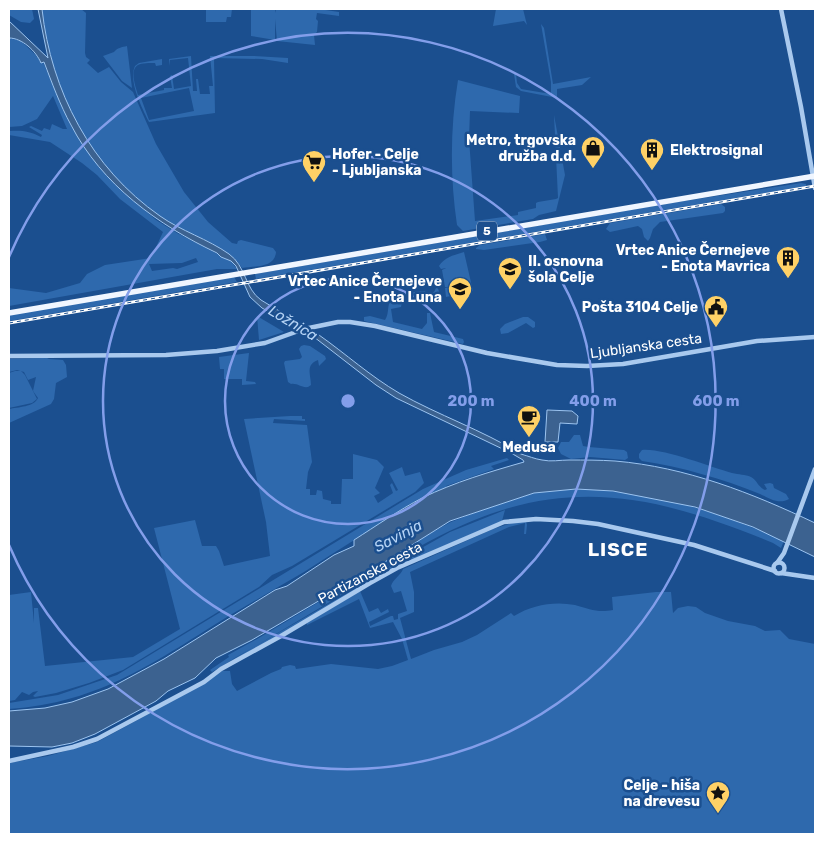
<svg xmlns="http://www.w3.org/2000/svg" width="824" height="843" font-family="Rubik,sans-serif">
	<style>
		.green { fill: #2e69ad; fill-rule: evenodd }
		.water { fill: #3c6290; stroke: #9cc4f0 }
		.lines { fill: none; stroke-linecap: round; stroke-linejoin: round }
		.minor { stroke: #a9c9ee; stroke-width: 4.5 }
		.major { stroke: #f0f6ff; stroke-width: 5.5 }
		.rail-casing { stroke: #fff; stroke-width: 3 }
		.rail { stroke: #1b4f8f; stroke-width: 1; stroke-dasharray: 4; stroke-linecap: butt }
		.ring { fill: none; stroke: #839eea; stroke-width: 2.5 }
		.labels { text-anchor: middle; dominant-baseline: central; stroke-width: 5; stroke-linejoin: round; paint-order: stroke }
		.shield { fill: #1b4f8f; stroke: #bbcadd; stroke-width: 1 }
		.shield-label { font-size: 12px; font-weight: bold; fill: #fff }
		.poi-label { font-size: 14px; font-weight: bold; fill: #fff; stroke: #1b4f8f; text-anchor: end }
		.street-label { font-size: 14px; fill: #fff; stroke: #1b4f8f }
		.water-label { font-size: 15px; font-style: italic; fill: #b5d3f5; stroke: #1b4f8f }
		.district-label { font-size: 19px; font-weight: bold; letter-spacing: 1px; fill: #fff; stroke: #1b4f8f }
		.centre { fill: #839eea; stroke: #1b4f8f; stroke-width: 2.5 }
		.ring-label { font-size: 15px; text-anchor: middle; font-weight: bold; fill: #839eea; stroke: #1b4f8f; stroke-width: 5; stroke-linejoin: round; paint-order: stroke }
	</style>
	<rect width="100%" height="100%" fill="#1b4f8f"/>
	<!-- green -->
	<g class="green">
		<path d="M9 9H32L34 19 30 23 21 22 9 15Z"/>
		<path d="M42 9H81L86 13 85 53 86 57 90 60 87 63 98 73 109 67 121 82 133 92 156 144 184 192 208 222 232 243 237 244 238 241 241 240 273 248 276 252C275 268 255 266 242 268 226 244 192 236 168 222 94 177 51 92 42 9Z"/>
		<path d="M206 9H232L231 17H227L226 22H206Z"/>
		<path d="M251 9H275V13L276 9H319L339 12V16L317 13 316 19 318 21 317 32 314 35 315 45 277 41 275 19V40L251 36Z"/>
		<path d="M496 9H523L527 25 524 21 493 26Z"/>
		<path d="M541 24 544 28 553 84 591 77 582 85 557 89V98L521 91 516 87 514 74H516L517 83 521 89 551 94V82Z"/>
		<path d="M9 38 21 41 43 62 71 126 91 156 120 188 156 220 177 233 231 261 237 269H217L9 306V288L46 293 80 283 87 274 105 265 151 258 163 232 120 199 97 175 82 163 50 142 9 135V131C21 130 30 131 41 137L42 135 29 127 31 126 42 131 44 128 50 130 52 124 63 129H67L53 96 37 119 22 126 9 127ZM196 258 198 262 177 269 173 268 152 271 149 264 182 263Z"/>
		<path d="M127 46 132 88 122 81 103 56 114 52C117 48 122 47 127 46Z"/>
		<path d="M191 56 193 91H197L196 79H198L200 94H210L209 86H213L210 56H254L288 58V63L262 59 214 58 215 113 149 122C142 108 128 81 135 66L139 63 162 59V65L156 66 155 63C150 63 142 63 138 65 129 70 136 88 138 95L164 90V88H172L170 76 172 75 174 89 191 86 188 58 170 60V66L169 59ZM189 88 194 111 149 120 141 98Z"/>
		<path d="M458 80 520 96 519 113 470 111 469 139 475 221 518 215V212L536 208V203L538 202 556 199 558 198 554 115 565 175 556 211 539 215 533 219 463 231 457 225C450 178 450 128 458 80Z"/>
		<path d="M801 183 806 184V186L256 279 255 274 671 203Z"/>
		<path d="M721 204 725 207V211L723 213 660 222 653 229 650 238 648 241 644 237 642 229 638 226 610 232 606 229 610 223Z"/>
		<path d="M545 234 547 240 540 242 484 250 476 249V248L480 245Z"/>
		<path d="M464 252 473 291 446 297 445 288 450 287H445L442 270 446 268 441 269 439 266C445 257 454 255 464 252Z"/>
		<path d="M234 277 237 282 9 321V315Z"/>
		<path d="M437 286 440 294 436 299 414 303 411 302 410 295 365 296 425 291 426 293 430 294 434 292Z"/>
		<path d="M400 298 402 302 401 307 391 309 393 322 422 329 427 323V313H430L434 332 463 339 464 342 463 344 364 321V317L370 316 385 320C390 313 386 305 392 299Z"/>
		<path d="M257 316 284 332 259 340Z"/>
		<path d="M523 317H528L535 322V327L533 328 526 323 508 333 501 334 500 329 505 324Z"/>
		<path d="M304 345 310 346 325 356 326 359 319 366 318 360C305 365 311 374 311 385L308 387C301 388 298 383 291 384L288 382 284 363 285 361 300 359 302 357 299 349 301 346Z"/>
		<path d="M249 353 246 381 255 382 256 384 242 385V379H224V369H220L219 357Z"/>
		<path d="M47 358 49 359 63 360 66 365 67 377 56 383 54 399 51 404 9 423V409C18 407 34 407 38 398L33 391 36 377 28 380 24 372 17 370 9 372V359Z"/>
		<path d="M15 371H21L25 375 37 399 32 403 9 408V373Z"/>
		<path d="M290 416H302V419H305V421L274 419 273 423 307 425 312 462 308 472 306 489H310V495H316L317 490 322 491 323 499 331 501V504H341L342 479H353V454L377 460 384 467 375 488 380 493 374 496 378 503 393 493 390 485 392 483 396 491 398 490 389 473 402 467 405 476 420 472 424 483 415 492 292 566 272 575 259 587 123 670 89 683 56 693 35 697 33 696 38 691 33 692 29 695 22 692 15 700 9 701V595L31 592 34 623V608H38L45 666 133 657 180 629 154 528 195 520 202 546H216L219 551 224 566 270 556 266 522 244 419Z"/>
		<path d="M574 435H580L583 446 589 447 624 450 627 452 628 458 625 460 590 457 571 459 561 454 558 448 561 442H569Z"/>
		<path d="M642 450C663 448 710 467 732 473 739 475 745 474 751 477 757 480 758 487 765 490L767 489 764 484 770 483 773 484 774 488 786 494 789 499C779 505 769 498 760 494 723 479 682 467 642 461L639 458V454Z"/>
		<path d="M507 458 509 460 491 466 494 469 446 486 447 487C397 512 351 542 304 572 280 586 256 600 232 614 157 660 101 703 9 709V703L58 695 117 675 423 489 466 470Z"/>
		<path d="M576 489C649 490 717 511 784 541L781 548 773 543C668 500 581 476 472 521 443 533 412 549 386 568L450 532 505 510 502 521 414 559 235 660 233 659 356 588 360 584 212 672 210 670 229 657 228 655 257 639 347 585 427 535 451 522 492 506 533 493Z"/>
		<path d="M526 521 527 525 526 534H524L525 523 509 527 410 572 414 592V612L400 618 411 659 434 650 462 642 477 635 511 613 514 616C532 605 554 601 575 605 590 609 597 613 613 610L612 597 656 592H671L673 613 678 608 688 606 696 607 705 613 728 621 755 626 765 631 780 630 789 639 815 644V834H9V763L48 756 97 742 145 716 222 671H230L232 684 237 691 271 673 281 669 282 667 290 665 295 666 296 669 331 664 378 669 392 666 408 660 402 639 393 622 370 628 359 599 307 625V623L360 591 369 612 378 608 381 613 388 609 389 612 369 622 370 626 391 616H393L394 620 398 619V614L407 611 401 591 394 593 391 586C393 579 401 575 403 569L493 529 515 522Z"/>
	</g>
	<!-- water -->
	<g class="water">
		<path d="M38 9H42C51 91 91 168 160 216 181 231 208 239 229 254 246 266 245 289 261 300 280 312 300 322 319 335 346 354 370 376 399 393 438 415 482 430 521 454 528 456 535 459 542 460 551 462 560 460 569 460 584 460 600 460 615 461 686 467 752 493 815 523V557L753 527 695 507 613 491 576 489 534 493 450 521 380 565 252 640 216 658 195 678 168 691 156 701 95 734 72 743 52 747 9 746V711L45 708 72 702 108 689 164 659 275 590 287 586 334 555 354 546V540C376 526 399 510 422 498 455 482 489 472 524 462L523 460 511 453 396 398 376 385 314 337 262 308 250 297 236 266 231 261 221 257 217 253C158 225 102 185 71 125 60 105 52 83 44 62L41 63C36 51 22 38 9 38V21L48 58Z"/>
		<path d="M547 410 572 411 578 416 577 424 560 423 558 442H545Z"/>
	</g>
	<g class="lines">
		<!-- minor -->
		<g class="minor">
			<path d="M781 9 801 107 815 188"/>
			<path d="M9 356 166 355 217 351 265 343 304 329 338 322H350L375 326 487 353 557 365 587 366 623 364 757 341 815 337"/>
			<circle cx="779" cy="568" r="5.5"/>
			<path d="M777 563 784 553 815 469"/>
			<path d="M781 573 815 578"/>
			<path d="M9 761 73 747 97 739 204 682 221 669 281 636 370 583 397 568 504 522 536 519 573 521 598 524 694 545 775 571"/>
		</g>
		<!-- major -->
		<path class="major" d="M9 313 815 176"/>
		<!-- rail casing -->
		<g class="rail-casing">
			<path id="rail" d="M9 323 815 186"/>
		</g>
		<!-- rail -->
		<use href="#rail" class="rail"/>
	</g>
	<!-- distance rings -->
	<g class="ring">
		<circle cx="348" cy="401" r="123"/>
		<circle cx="348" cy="401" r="245"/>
		<path d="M9 257A368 368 0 1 1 9 545"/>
	</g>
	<!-- icons -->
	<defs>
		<g id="shop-pin" transform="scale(1.25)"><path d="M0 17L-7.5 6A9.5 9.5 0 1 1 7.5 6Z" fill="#ffd166" stroke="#1b4f8f"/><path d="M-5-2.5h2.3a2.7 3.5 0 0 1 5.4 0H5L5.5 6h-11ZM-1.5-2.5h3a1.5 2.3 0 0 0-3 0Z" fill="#111"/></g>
		<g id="building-pin" transform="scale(1.25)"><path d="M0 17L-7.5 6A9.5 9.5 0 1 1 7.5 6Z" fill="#ffd166" stroke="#1b4f8f"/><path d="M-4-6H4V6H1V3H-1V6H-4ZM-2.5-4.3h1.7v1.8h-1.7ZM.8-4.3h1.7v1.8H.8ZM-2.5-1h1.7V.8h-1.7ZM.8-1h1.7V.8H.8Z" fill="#111"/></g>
		<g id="supermarket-pin" transform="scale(1.25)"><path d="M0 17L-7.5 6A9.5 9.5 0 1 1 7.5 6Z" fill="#ffd166" stroke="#1b4f8f"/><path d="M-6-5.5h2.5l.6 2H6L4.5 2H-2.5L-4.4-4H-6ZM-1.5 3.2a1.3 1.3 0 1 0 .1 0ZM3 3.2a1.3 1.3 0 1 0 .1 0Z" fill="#111"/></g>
		<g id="school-pin" transform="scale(1.25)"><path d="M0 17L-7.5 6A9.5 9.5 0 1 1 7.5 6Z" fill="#ffd166" stroke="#1b4f8f"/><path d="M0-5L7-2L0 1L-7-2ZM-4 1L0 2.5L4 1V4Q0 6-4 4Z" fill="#111"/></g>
		<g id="civic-pin" transform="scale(1.25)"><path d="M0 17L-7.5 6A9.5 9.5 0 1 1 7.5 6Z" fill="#ffd166" stroke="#1b4f8f"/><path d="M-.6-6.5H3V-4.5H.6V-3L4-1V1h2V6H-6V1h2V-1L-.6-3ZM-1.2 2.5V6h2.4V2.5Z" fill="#111"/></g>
		<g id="cafe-pin" transform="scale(1.25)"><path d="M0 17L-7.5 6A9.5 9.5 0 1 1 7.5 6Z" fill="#ffd166" stroke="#1b4f8f"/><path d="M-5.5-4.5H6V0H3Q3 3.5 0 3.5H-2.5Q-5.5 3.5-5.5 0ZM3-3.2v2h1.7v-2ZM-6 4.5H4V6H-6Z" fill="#111"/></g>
		<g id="sight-pin" transform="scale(1.25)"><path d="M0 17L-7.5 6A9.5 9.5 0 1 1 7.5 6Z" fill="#ffd166" stroke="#1b4f8f"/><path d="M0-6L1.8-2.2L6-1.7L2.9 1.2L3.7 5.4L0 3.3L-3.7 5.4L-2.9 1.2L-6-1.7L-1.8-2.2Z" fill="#111"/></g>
	</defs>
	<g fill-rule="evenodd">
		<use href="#shop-pin" x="593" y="148"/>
		<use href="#building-pin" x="652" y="150"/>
		<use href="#supermarket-pin" x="314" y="162"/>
		<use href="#building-pin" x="788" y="258"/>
		<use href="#school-pin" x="510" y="269"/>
		<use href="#school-pin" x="460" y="289"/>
		<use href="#civic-pin" x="716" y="307"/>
		<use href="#cafe-pin" x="529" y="417"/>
		<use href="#sight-pin" x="718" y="793"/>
	</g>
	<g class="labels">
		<!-- shield labels -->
		<rect class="shield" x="477" y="221.5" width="20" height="19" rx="4"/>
		<g class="shield-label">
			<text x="487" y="231">5</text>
		</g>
		<!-- poi labels -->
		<g class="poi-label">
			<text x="576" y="140">Metro, trgovska<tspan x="576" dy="16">družba d.d.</tspan></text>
			<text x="670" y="150" text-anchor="start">Elektrosignal</text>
			<text x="332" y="154" text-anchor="start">Hofer - Celje<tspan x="332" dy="16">- Ljubljanska</tspan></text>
			<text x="770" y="250">Vrtec Anice Černejeve<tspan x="770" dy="16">- Enota Mavrica</tspan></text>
			<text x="528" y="261" text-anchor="start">II. osnovna<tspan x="528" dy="16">šola Celje</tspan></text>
			<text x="442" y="281">Vrtec Anice Černejeve<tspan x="442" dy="16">- Enota Luna</tspan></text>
			<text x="698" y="307">Pošta 3104 Celje</text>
			<text x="529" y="447" text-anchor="middle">Medusa</text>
			<text x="700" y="785">Celje - hiša<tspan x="700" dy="16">na drevesu</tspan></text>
		</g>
		<!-- street labels -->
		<g class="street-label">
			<text transform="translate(646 346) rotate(-8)">Ljubljanska cesta</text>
			<text transform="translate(370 573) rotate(-28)">Partizanska cesta</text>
		</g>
		<!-- water labels -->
		<g class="water-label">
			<text transform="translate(293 323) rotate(31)">Ložnica</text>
			<text transform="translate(398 536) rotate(-28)">Savinja</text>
		</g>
		<!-- district labels -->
		<g class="district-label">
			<text x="618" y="549">LISCE</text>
		</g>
	</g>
	<circle cx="348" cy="401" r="8" class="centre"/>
	<g class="ring-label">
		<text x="471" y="406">200 m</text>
		<text x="593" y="406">400 m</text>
		<text x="716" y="406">600 m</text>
	</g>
	<!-- border -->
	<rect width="824" height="843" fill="none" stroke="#ffffff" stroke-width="20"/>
</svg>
